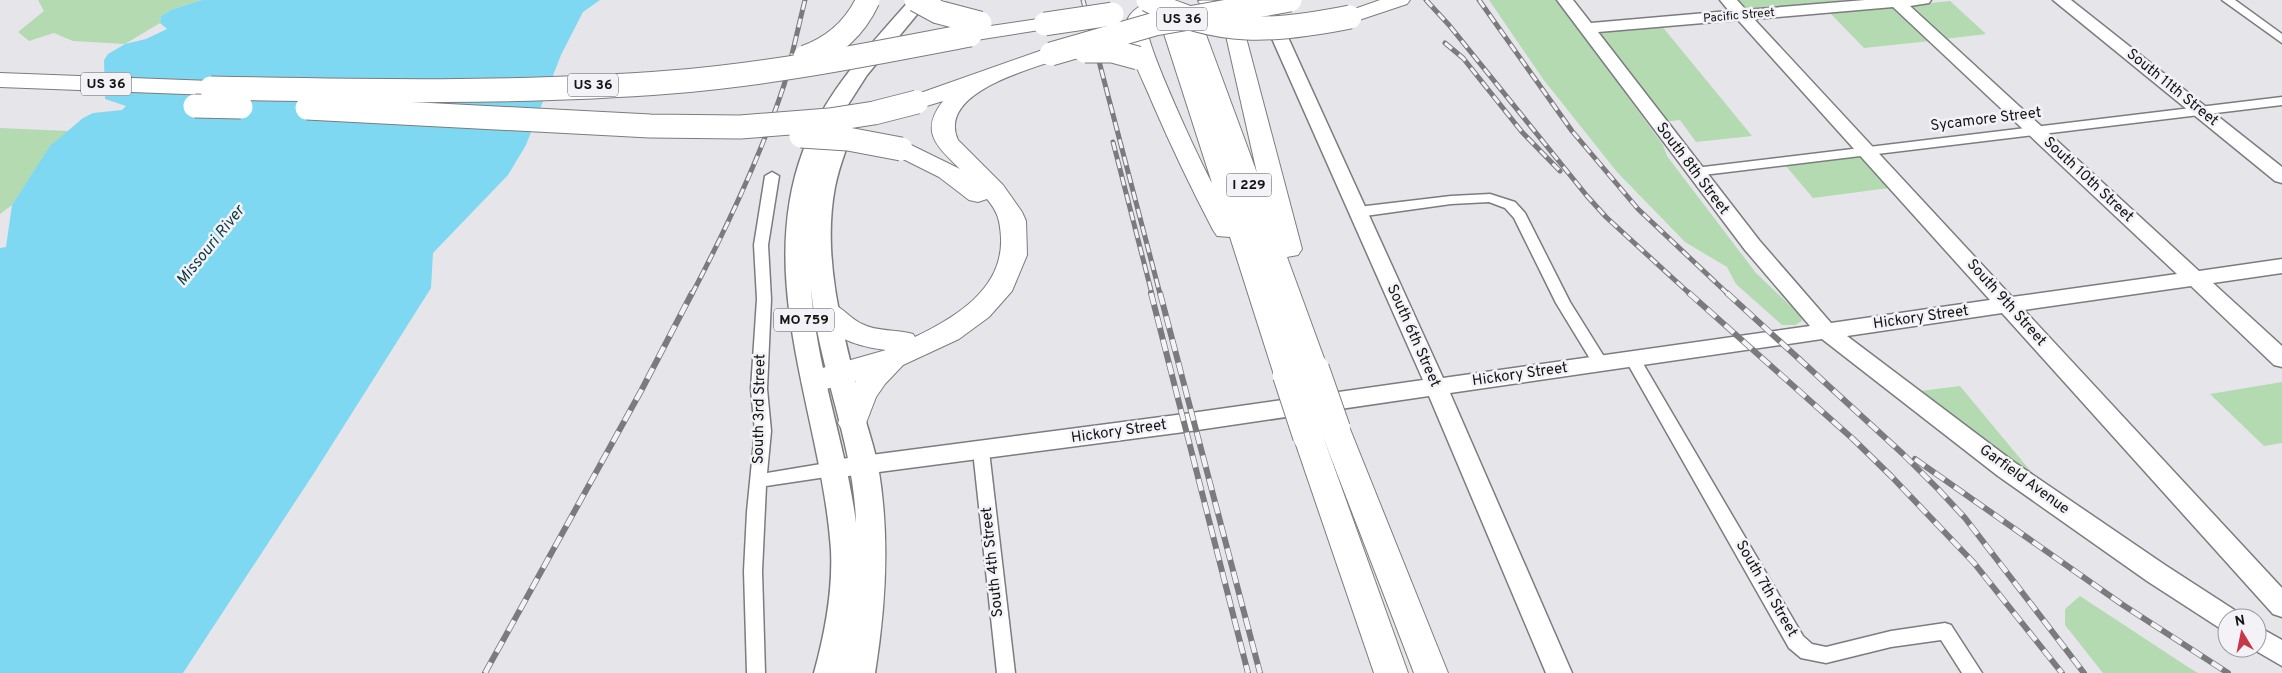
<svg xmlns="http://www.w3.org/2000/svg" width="2282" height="673" font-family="Overpass,sans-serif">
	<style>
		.green { fill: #b3dab1 }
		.water { fill: #7fd8f1 }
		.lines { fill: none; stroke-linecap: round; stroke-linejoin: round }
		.street-casing { stroke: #7c7c7f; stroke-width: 3 }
		.secondary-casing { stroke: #7c7c7f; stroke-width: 3 }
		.primary-casing { stroke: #7c7c7f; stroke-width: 3 }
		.highway-casing { stroke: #7c7c7f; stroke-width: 2 }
		.street { fill: #fff; fill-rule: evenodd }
		.secondary { fill: #fff; fill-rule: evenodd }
		.primary { fill: #fff; fill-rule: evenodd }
		.highway { fill: #fff; fill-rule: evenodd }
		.rail-far1-casing { stroke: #7b7b7d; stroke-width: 5 }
		.rail-casing { stroke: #7b7b7d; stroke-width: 6 }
		.rail-far1 { stroke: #f3f3f7; stroke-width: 3; stroke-dasharray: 9; stroke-linecap: butt }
		.rail { stroke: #f3f3f7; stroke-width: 4.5; stroke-dasharray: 12; stroke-linecap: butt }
		.highway-bridge-far1-casing { stroke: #7c7c7f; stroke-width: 25; stroke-linecap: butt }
		.highway-bridge-casing { stroke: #7c7c7f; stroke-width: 32; stroke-linecap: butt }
		.highway-bridge-far1 { stroke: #fff; stroke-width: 23 }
		.highway-bridge { stroke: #fff; stroke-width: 30 }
		.labels { text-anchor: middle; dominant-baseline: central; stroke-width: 5; stroke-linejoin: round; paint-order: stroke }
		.far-street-label { font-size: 12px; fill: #141415; stroke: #f3f3f7 }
		.shield { fill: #f3f3f7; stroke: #575759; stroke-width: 1 }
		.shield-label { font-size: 14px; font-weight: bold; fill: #141415 }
		.street-label { font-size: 15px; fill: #141415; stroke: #f3f3f7 }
		.water-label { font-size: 16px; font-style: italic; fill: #0d3842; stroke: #f3f3f7 }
	</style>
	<rect width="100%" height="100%" fill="#e6e6ea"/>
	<!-- green -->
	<g class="green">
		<path d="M38 0H202L173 9 161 16 160 23 125 44 73 41 54 33 29 41 18 32 44 11Z"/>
		<path d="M1489 0H1557L1663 145 1667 156 1756 273 1801 316 1802 321 1795 325H1782L1736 284 1727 267 1685 242 1617 172 1543 79Z"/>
		<path d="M1736 0H1848L1750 9H1745Z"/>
		<path d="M1950 1 1986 34 1945 39 1911 8 1912 5Z"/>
		<path d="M1890 7 1895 8 1930 41 1864 48 1829 12Z"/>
		<path d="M1661 25 1752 136 1696 142 1680 120 1662 122 1595 34 1598 30Z"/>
		<path d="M0 128 68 131 50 147 12 205 0 214Z"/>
		<path d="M1855 156 1862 159 1889 188 1813 198 1785 165Z"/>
		<path d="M2282 382V443L2264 446 2210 394Z"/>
		<path d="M1960 386 2033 474 2036 481 1912 392Z"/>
		<path d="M2080 596 2188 667 2198 673H2103L2065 625V609Z"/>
	</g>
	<!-- water -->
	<path class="water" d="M202 0H600L583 12 561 55 526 145 508 175 433 253 431 288 316 470 183 673H0V248L6 247 12 205 50 146 83 118 93 113 122 110 126 106 105 99 104 60 108 54 125 44 146 39 167 29 160 23 161 16 173 9Z"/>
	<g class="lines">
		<!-- street casing -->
		<g class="street-casing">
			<g id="street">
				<path d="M2222 0H2235L2282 34V43Z"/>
				<path d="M2282 97V105L1695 176 1688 172 1695 168Z"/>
				<path d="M772 172 779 176 768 245 771 299 767 389 771 431 767 473 833 462 839 464 841 469 839 474 833 476 766 486 762 571 765 673H747L744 571 747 512 755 431 751 389 757 299 754 245 765 176Z"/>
				<path d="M1490 194 1515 202 1525 213 1570 302 1608 363 1605 367 1600 369 1595 367 1556 303 1514 218 1505 208 1489 202 1451 204 1358 217 1351 212 1358 207 1451 196Z"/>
				<path d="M1633 353 1638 355 1803 636 1812 644 1826 647 1891 631 1945 623 1951 625 1982 673H1962L1941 640 1891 647 1826 663 1801 658 1789 648 1625 359 1628 355Z"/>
				<path d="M981 445 987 446 989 451 1015 673H997L973 451 975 446Z"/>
			</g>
		</g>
		<!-- secondary casing -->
		<g class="secondary-casing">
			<g id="secondary">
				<path d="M1255 0H1271L1443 378 1810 326 1745 250 1557 0H1573L1591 23 1729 11 1720 0H1737L1746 10 1865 0H1931L1929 3 1910 6 2199 271 2282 259V273L2213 283 2282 346V367L2274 365 2191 286 2024 310 2282 588V617L2273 614 2002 313 1847 336 2014 462 2165 565 2236 611 2239 618H2227V630L2218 627 2147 581 1998 476 1822 339 1450 393 1572 673H1546L1429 396 1184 432 833 478 825 476 821 469 825 462 833 460 1184 414 1423 380ZM1893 7 2177 274 2012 297 1754 19ZM1738 20 1990 300 1831 323 1759 240 1598 32Z"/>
				<path d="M2053 0H2071L2282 167V183L2275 181Z"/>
				<path d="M2257 626 2282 640V666L2251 648H2257Z"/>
			</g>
		</g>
		<!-- primary casing -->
		<g class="primary-casing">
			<path id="primary" d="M910 0H929L867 75 842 114 848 113 855 114 858 119C849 141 840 163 835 187 821 260 844 336 862 407 867 427 874 446 878 466 890 535 886 604 875 673H814C825 633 833 591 831 550 822 417 754 283 803 151 825 93 870 45 910 0ZM811 288C818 368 854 443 856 523 846 444 816 368 811 288Z"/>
		</g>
		<!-- highway casing -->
		<g class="highway-casing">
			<g id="highway">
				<path d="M1154 0H1174L1178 12 1181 9 1188 7 1195 9 1198 13 1257 173 1222 18 1220 15 1201 5 1198 1C1210 0 1231 0 1239 11L1302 249 1298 255 1287 257 1328 369 1324 376 1314 380 1304 376 1300 370 1302 375 1298 383 1288 386 1278 383 1274 375 1230 237 1217 236 1213 230C1191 188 1171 146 1152 102 1143 80 1129 55 1126 30 1124 15 1141 1 1155 4ZM1157 12 1212 183C1200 161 1146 46 1147 27 1148 19 1153 17 1157 12Z"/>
				<path d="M1380 0H1410L1407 4 1350 23 1343 21 1340 17 1343 13Z"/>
				<path d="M1045 18 1052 20 1056 24 1052 28 970 41 962 40 959 35 962 30 970 29Z"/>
				<path d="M1051 47 1059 49 1062 54 1059 59C1028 70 937 93 958 140L1003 185 1022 212 1026 221 1027 255 1012 291 989 317 959 339 903 365 885 384 876 397 863 431 853 434 843 431 838 423 848 397 856 381 815 392 805 389 801 381 805 373 886 350C858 347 828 337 814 311L817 304C838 298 845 316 862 324 877 332 896 329 913 334L915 337C956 317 1003 289 1001 238 1000 221 998 212 987 199L978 202 969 200 939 177 893 154 889 149 893 144 901 142 909 144 960 169C937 146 919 132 943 101L917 109 909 107 906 102 909 97Z"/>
				<path d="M0 73 211 81 219 83 222 88 219 93 211 95 0 87Z"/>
				<path d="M1335 418 1345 421 1350 429 1448 673H1414L1320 429 1325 421Z"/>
				<path d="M1308 424 1318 428 1323 436 1408 673H1374L1293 436 1298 428Z"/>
			</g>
		</g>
		<!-- street -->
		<use href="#street" class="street"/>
		<!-- secondary -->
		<use href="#secondary" class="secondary"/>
		<!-- primary -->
		<use href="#primary" class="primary"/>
		<!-- highway -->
		<use href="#highway" class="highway"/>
		<!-- rail-far1 casing -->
		<g class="rail-far1-casing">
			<g id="rail-far1">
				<path d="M1083 0 1160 294"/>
				<path d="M1426 0 1449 25 1587 196 1606 217 1690 294"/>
				<path d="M1479 0 1572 131 1638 209 1728 294"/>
				<path d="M1445 43 1463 58 1522 132 1560 171"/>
				<path d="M1113 142 1152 294"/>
				<path d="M692 294C727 227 760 158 784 85 792 57 798 28 805 0"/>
			</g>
		</g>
		<!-- rail casing -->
		<g class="rail-casing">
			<g id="rail">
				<path d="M1151 293 1248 673"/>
				<path d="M1160 293 1260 673"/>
				<path d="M1689 293 1853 439 1891 476 1974 563 2062 673"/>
				<path d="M1727 293 1903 454 1938 489 1965 518 2084 673"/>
				<path d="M1915 459 2123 605 2228 673"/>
				<path d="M485 673 641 391 692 293"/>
			</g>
		</g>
		<!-- rail-far1 -->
		<use href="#rail-far1" class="rail-far1"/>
		<!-- rail -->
		<use href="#rail" class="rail"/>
		<!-- highway-bridge-far1 casing -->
		<g class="highway-bridge-far1-casing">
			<g id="highway-bridge-far1">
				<path d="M916 0 938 12 980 23"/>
				<path d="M1148 0C1216 37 1276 32 1350 17"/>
				<path d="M1045 24 1112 14"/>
				<path d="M1085 51H1112L1138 58"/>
				<path d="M1051 54 1155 24 1290 0"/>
				<path d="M805 57C834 47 855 28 868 0"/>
				<path d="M211 88C364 91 518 94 671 82 772 74 871 54 970 35"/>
				<path d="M195 106 241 107"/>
				<path d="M307 108 650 126 740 127 829 120 874 113 917 102"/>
				<path d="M801 136 848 139 901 149"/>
			</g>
		</g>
		<!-- highway-bridge casing -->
		<g class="highway-bridge-casing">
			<g id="highway-bridge">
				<path d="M1314 369 1335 429"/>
				<path d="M1288 375 1308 436"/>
			</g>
		</g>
		<!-- highway-bridge-far1 -->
		<use href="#highway-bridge-far1" class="highway-bridge-far1"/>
		<!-- highway-bridge -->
		<use href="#highway-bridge" class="highway-bridge"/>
	</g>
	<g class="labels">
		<!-- far-street labels -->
		<g class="far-street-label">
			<text transform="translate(1739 16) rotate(-5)">Pacific Street</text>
		</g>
		<!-- shield labels -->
		<g class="shield">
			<rect x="1157" y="7.5" width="50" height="23" rx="4"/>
			<rect x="81" y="72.5" width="50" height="23" rx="4"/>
			<rect x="568" y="73.5" width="50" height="23" rx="4"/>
			<rect x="1226.5" y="173.5" width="45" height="23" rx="4"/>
			<rect x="774" y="308.5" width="60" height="23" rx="4"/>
		</g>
		<g class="shield-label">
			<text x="1182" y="19">US 36</text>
			<text x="106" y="84">US 36</text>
			<text x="593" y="85">US 36</text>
			<text x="1249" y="185">I 229</text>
			<text x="804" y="320">MO 759</text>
		</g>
		<!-- street labels -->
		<g class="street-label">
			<text transform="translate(2172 88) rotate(39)">South 11th Street</text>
			<text transform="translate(1986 120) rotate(-7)">Sycamore Street</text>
			<text transform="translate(1692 169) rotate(53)">South 8th Street</text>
			<text transform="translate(2088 180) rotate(43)">South 10th Street</text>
			<text transform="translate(2006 303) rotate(48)">South 9th Street</text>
			<text transform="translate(1921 318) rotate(-8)">Hickory Street</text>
			<text transform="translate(1413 336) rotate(66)">South 6th Street</text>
			<text transform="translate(1520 375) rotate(-8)">Hickory Street</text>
			<text transform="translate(760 409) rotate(-89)">South 3rd Street</text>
			<text transform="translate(1119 432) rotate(-8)">Hickory Street</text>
			<text transform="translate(2024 480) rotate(36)">Garfield Avenue</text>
			<text transform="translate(993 562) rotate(-96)">South 4th Street</text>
			<text transform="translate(1766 589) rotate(60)">South 7th Street</text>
		</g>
		<!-- water labels -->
		<g class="water-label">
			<text transform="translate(211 246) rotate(-51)">Missouri River</text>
		</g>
	</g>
	<!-- north arrow -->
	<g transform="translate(2242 633) rotate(350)"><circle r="24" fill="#f3f3f7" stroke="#9a9a9d"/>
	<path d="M0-4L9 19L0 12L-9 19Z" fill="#c83746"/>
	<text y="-8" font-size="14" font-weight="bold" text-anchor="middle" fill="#141415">N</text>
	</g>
</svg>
